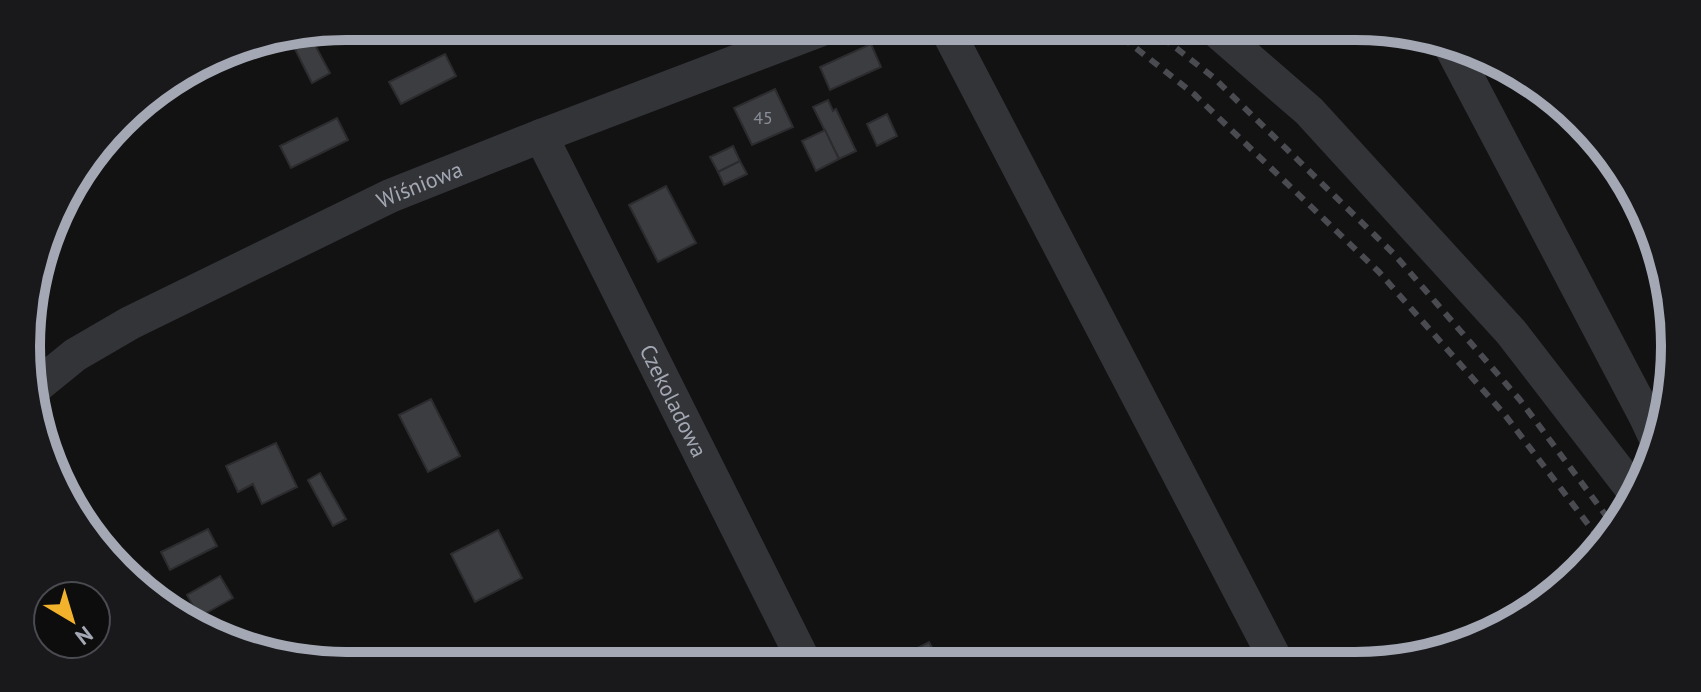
<svg xmlns="http://www.w3.org/2000/svg" width="1701" height="692" font-family="'PT Sans',sans-serif">
	<style>
		.building { fill: #3c3d40; stroke: #2c2c2f; stroke-width: 2 }
		.lines { fill: none; stroke-linecap: round; stroke-linejoin: round }
		.minor { stroke: #333438; stroke-width: 34 }
		.rail { stroke: #4a4b51; stroke-width: 6; stroke-dasharray: 10 8; stroke-linecap: butt }
		.labels { text-anchor: middle; dominant-baseline: central; stroke-width: 6; stroke-linejoin: round; paint-order: stroke }
		.number-label { font-size: 18px; fill: #898d97 }
		.street-label { font-size: 22px; fill: #a3a8b4; stroke: #0d0d0e }
		.rim { fill: none; stroke: #a3a8b4; stroke-width: 10 }
	</style>
	<rect width="100%" height="100%" fill="#121213"/>
	<!-- building -->
	<g class="building">
		<path d="M308 32 330 73 312 83 291 41Z"/>
		<path d="M871 44 881 67 830 90 820 67Z"/>
		<path d="M445 54 456 76 401 104 389 82Z"/>
		<path d="M775 89 793 127 752 145 734 108Z"/>
		<path d="M828 100 833 111 836 109 856 151 839 159 813 107Z"/>
		<path d="M887 114 897 136 877 146 867 124Z"/>
		<path d="M337 118 348 140 291 168 280 146Z"/>
		<path d="M825 130 839 159 816 171 802 141Z"/>
		<path d="M733 146 740 161 718 172 710 157Z"/>
		<path d="M740 161 747 174 724 185 718 172Z"/>
		<path d="M666 186 696 243 658 262 629 205Z"/>
		<path d="M431 399 460 456 428 472 399 415Z"/>
		<path d="M276 443 297 487 262 504 253 484 238 492 226 466Z"/>
		<path d="M320 473 346 519 333 526 308 480Z"/>
		<path d="M208 529 217 546 170 570 161 552Z"/>
		<path d="M498 530 522 578 475 602 451 554Z"/>
		<path d="M148 571 167 608 151 600 132 579Z"/>
		<path d="M220 576 233 598 199 617 187 595Z"/>
		<path d="M929 642 941 664 885 665Z"/>
		<path d="M559 656 564 665H540Z"/>
	</g>
	<g class="lines">
		<!-- minor -->
		<g class="minor">
			<path d="M945 26 1278 664"/>
			<path d="M1211 26 1309 111 1511 332 1636 494"/>
			<path d="M1448 41 1646 417 1659 445"/>
			<path id="s1" d="M541 136 806 665"/>
			<path id="s2" d="M32 390 75 355 130 323 390 196 541 136 830 26"/>
		</g>
		<!-- rail -->
		<g class="rail">
			<path d="M1108 26 1194 94 1379 272 1505 415 1603 544"/>
			<path d="M1148 26 1213 77 1394 254 1520 400 1616 529"/>
		</g>
	</g>
	<g class="labels">
		<!-- number labels -->
		<g class="number-label">
			<text x="763" y="117">45</text>
		</g>
		<!-- street labels -->
		<g class="street-label">
			<text stroke="none"><textPath href="#s2" startOffset="440">Wiśniowa</textPath></text>
			<text stroke="none"><textPath href="#s1" startOffset="296">Czekoladowa</textPath></text>
		</g>
	</g>
	<!-- crop -->
	<path d="M0 0H1701V692H0ZM346 40H1355A306 306 0 0 1 1661 346V346A306 306 0 0 1 1355 652H346A306 306 0 0 1 40 346V346A306 306 0 0 1 346 40Z" fill="#19191b" fill-rule="evenodd"/>
	<path class="rim" d="M346 40H1355A306 306 0 0 1 1661 346V346A306 306 0 0 1 1355 652H346A306 306 0 0 1 40 346V346A306 306 0 0 1 346 40Z"/>
	<!-- north arrow -->
	<g transform="translate(72 620) rotate(142)"><circle r="38" fill="#0d0d0e" stroke="#494b50" stroke-width="2"/>
	<path d="M0-6L14 30L0 20L-14 30Z" fill="#f3b22b"/>
	<text y="-12" font-size="22" font-weight="bold" text-anchor="middle" fill="#a3a8b4">N</text>
	</g>
</svg>
